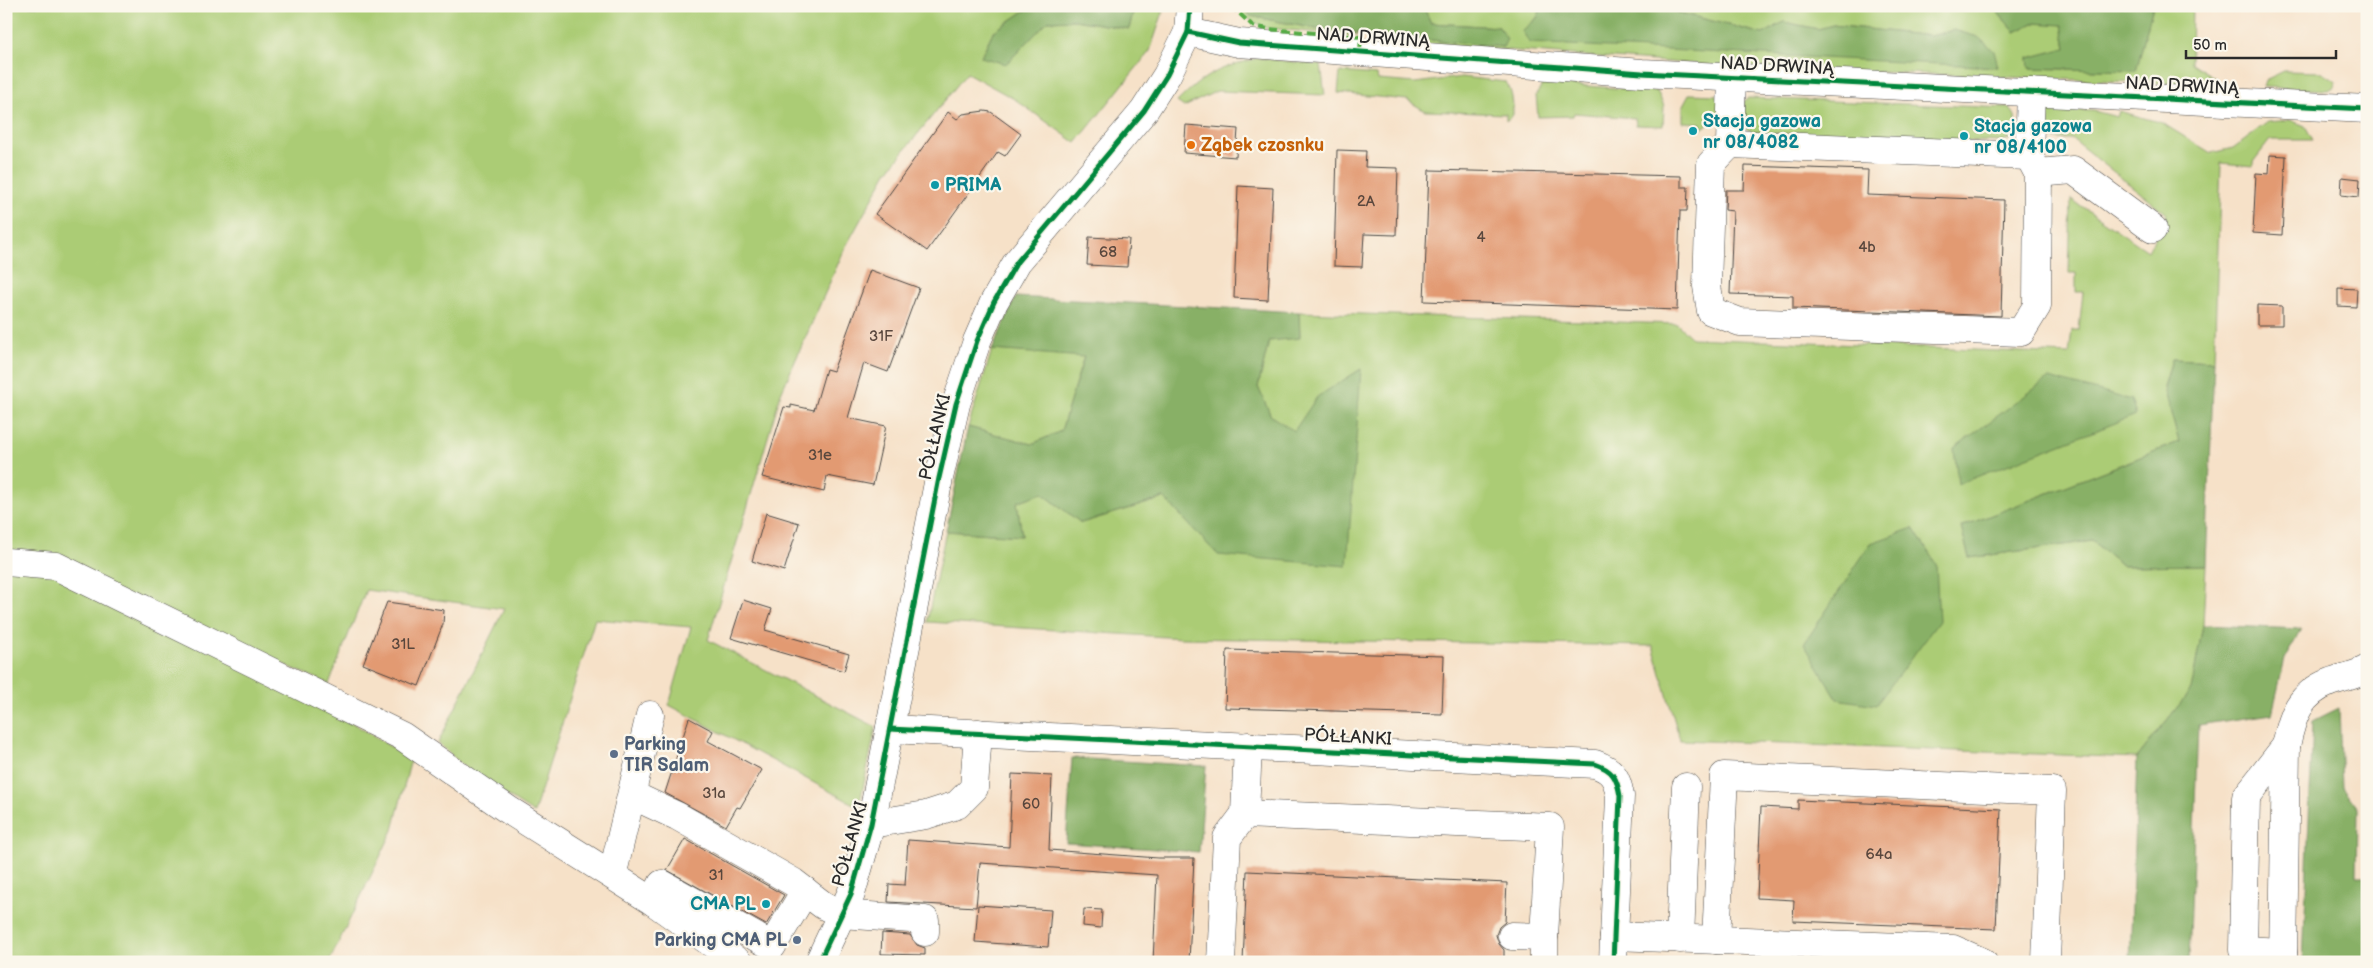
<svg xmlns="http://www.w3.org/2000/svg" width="2373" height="968" font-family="'Balsamiq Sans',sans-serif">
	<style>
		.green { fill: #abcc74; stroke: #6b7c50 }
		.forest { fill: #88b066; stroke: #5a6e48 }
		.building { fill: #e29a72 }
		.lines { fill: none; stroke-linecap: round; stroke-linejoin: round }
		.minor-casing { stroke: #494643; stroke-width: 29 }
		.minor { stroke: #fff; stroke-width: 28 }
		.quiet { stroke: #54ab44; stroke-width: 4; stroke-dasharray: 8 4; stroke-linecap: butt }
		.cycleway-casing { stroke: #fbf7ec; stroke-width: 8 }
		.cycleway { stroke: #00873e; stroke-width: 5 }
		.culture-dot { fill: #0f9aa8; stroke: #fbf7ec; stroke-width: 2 }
		.food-dot { fill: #e8710a; stroke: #fbf7ec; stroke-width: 2 }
		.service-dot { fill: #5c6f8a; stroke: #fbf7ec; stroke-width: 2 }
		.labels { text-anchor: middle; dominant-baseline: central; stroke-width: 4.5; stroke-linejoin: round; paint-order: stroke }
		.number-label { font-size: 15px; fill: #59473d }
		.street-label { font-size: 18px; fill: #2b2b2b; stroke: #fbf7ec }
		.culture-label { font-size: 18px; font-weight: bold; fill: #0d838f; stroke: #fbf7ec; text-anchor: start }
		.food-label { font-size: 18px; font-weight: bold; fill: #c56008; stroke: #fbf7ec; text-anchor: start }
		.service-label { font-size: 18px; font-weight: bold; fill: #4e5e75; stroke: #fbf7ec; text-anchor: start }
	</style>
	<rect width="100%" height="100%" fill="#fbf7ec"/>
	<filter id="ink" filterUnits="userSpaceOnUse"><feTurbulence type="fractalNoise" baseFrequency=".02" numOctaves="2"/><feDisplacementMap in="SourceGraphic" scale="10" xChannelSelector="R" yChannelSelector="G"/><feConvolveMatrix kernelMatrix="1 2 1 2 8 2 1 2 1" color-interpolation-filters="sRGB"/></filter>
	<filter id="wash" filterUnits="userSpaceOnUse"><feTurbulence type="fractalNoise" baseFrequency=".0096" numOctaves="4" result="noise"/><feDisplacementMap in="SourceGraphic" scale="20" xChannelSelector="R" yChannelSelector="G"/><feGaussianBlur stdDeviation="1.12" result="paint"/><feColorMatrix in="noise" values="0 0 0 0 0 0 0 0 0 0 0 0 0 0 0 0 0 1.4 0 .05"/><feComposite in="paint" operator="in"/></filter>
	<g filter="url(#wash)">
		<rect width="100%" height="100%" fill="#f6e1c8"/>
		<!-- green -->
		<g class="green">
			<path d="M6 6H1032L993 32 981 56 1006 64 1047 21 1075 20 1129 29 1134 8 1131 6H1165L1150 51 1076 143 1016 100 967 73 887 172 845 248 781 393 708 640 876 727 859 807 669 705 691 627 595 619 534 813 470 772 438 743 504 609 366 590 329 684 193 625 411 759 393 830 329 962H6Z"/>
			<path d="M1234 6H1242L1251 16 1316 29 1357 33V36L1266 28 1245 17Z"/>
			<path d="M1423 6H1542L1537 18 1522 31 1998 67 1954 30 1930 36 1833 25 1818 29 1784 22 1763 34 1665 9 1662 6H1992L2015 32 2033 23 2062 24 2066 49 2028 58 2029 68 2136 71 2153 6H2192L2191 63 2215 78 2214 85 1722 66 1370 40 1367 34 1503 47 1499 27 1431 23Z"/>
			<path d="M1258 58 1321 65 1325 95 1217 91 1184 107 1177 102C1206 73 1219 68 1258 58Z"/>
			<path d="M2284 71 2322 72 2336 81 2335 86 2329 90 2263 87 2265 80Z"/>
			<path d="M1340 72 1377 75 1378 80 1415 83 1462 77 1506 82C1513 92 1513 103 1513 115L1506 121V114L1425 111 1407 100 1338 93Z"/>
			<path d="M1544 83 1657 91 1664 106 1663 126 1636 125 1635 118 1574 113 1573 116 1538 117 1536 95Z"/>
			<path d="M1689 94 1717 95C1722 102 1721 115 1716 123H1710L1701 129V123L1683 122V105Z"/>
			<path d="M1748 98 2009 108C2019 117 2017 127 2012 138L2001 142 1751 132 1743 125 1744 101Z"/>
			<path d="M2048 109 2094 111 2117 117 2119 111 2162 123 2211 153 2233 148 2268 122 2290 120 2305 126 2313 140H2270L2253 162V166L2221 163 2214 361 2172 359 2164 387 2179 442 1961 527 1969 558 2092 541 2123 566 2206 565 2203 625 2191 690 2137 758 1680 740 1653 646 1182 638 927 622 946 531 1022 536 1017 502 1042 493 1081 523 1165 498 1218 555 1361 369 1318 397 1294 432 1271 417 1258 387 1269 341 1300 337 1299 312 1677 324 1692 338 2069 354 2072 330H2079L2083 292H2076V273H2069L2071 199 2148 251 2167 214 2072 139H2045C2038 125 2040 121 2048 109Z"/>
			<path d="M992 350 1084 356 1061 431 1032 444 968 427Z"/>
		</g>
		<!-- forest -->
		<g class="forest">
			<path d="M1032 6H1131L1134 8 1129 29 1075 20 1048 21 1006 64 981 57 993 32Z"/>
			<path d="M1242 6H1423L1431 23 1499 27 1507 39 1503 47 1316 29 1250 16Z"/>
			<path d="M1542 6H1662L1665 9 1763 34 1784 22 1818 29 1833 25 1930 36 1954 30 1978 37 1994 51 1998 67 1530 43 1522 31 1537 18Z"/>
			<path d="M1992 6H2153L2136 71 2029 68 2028 58 2066 48 2062 25 2033 23 2015 32Z"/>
			<path d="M1016 297 1299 312 1300 338 1269 341 1258 387 1271 416 1294 431 1317 397 1361 369 1347 566 1218 555 1164 498 1081 523 1042 493 1017 502 1022 536 946 531 968 427 1032 444 1061 431 1084 357 992 350Z"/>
			<path d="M2172 359 2214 361 2206 565 2123 566 2092 541 1969 558 1961 527 2179 442 2164 388Z"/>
			<path d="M2049 378 2131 400 2136 415 1958 484 1954 448Z"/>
			<path d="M1913 528 1936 564 1939 621 1876 705 1837 699 1804 644 1871 543Z"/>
			<path d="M2203 625 2302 629 2285 658 2272 714 2198 725 2189 962H2130L2137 758 2191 690Z"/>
			<path d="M2339 708 2342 787 2358 808 2357 877H2367V962H2303L2313 721Z"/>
			<path d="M1072 758 1206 766 1199 852 1066 843Z"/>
		</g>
		<g id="blocks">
			<!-- building -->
			<g class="building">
				<path d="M984 111 991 112 1021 134 1005 156 998 152 927 251 875 214 948 112 957 119 963 114Z"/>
				<path d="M1186 125 1238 129 1236 157 1184 153Z"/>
				<path d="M1337 150 1366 151 1365 167 1398 168 1396 235 1364 234 1362 267 1334 266Z"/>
				<path d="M2270 155 2286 156 2282 235 2253 233 2256 173 2269 174Z"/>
				<path d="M1745 166 1868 170 1867 195 2004 200 2001 316 1793 308V296L1730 294 1733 211 1725 210 1726 190H1744Z"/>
				<path d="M1429 170 1681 176V187H1688L1687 211H1680L1677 310 1424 301Z"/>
				<path d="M2342 177 2360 179 2359 197 2341 195Z"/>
				<path d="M1238 186 1273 188 1268 300 1234 298Z"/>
				<path d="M1089 237 1129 239 1127 267 1087 265Z"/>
				<path d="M870 270 919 288 888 372 864 363 848 418 886 426 873 485 827 476 824 492 762 477 784 407 791 408V405L814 410 826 369 833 371Z"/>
				<path d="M2338 288 2357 289 2356 307 2338 306Z"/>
				<path d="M2257 305 2282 306V325H2257Z"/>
				<path d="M766 513 799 523 784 571 752 561Z"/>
				<path d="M743 600 772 609 765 630 849 654 844 671 731 638Z"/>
				<path d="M387 602 444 610 443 624 419 686 363 664Z"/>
				<path d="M1227 650 1444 656 1442 714 1225 708Z"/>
				<path d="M689 718 713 731 708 741 762 770 740 808 737 807 726 826 665 793Z"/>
				<path d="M1012 774 1052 776 1049 850 1158 858H1194L1189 962H1153L1157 875 980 863 976 907 888 902 889 884 905 885 908 840 1009 847Z"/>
				<path d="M1798 800 2001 809 1996 929 1793 921 1794 900 1757 898 1761 807 1798 809Z"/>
				<path d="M685 839 784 895 766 925 667 870Z"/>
				<path d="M1247 871 1507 883 1505 922 1499 927 1496 935 1499 944 1504 950V962H1243Z"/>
				<path d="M978 905 1051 910 1048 947 975 942Z"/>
				<path d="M1084 909 1102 910 1101 928 1083 926Z"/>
				<path d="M882 933 910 935 917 945 925 948V955L881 954Z"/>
			</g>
		</g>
	</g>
	<g filter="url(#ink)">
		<use href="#blocks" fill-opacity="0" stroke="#494643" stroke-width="1"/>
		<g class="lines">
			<!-- minor casing -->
			<g class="minor-casing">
				<g id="minor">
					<path d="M1188 32 1239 43 1642 73 2367 109"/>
					<path d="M1732 77 1730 144 1711 164 1707 286 1711 311 1740 322 2021 332 2037 306 2038 173 2029 156 2031 92"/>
					<path d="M1730 144 2029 156"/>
					<path d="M2038 173 2073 170 2153 229"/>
					<path d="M6 562 56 566 402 736 507 809 654 902 738 962"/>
					<path d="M890 729 1595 764C1613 770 1617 778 1620 796L1613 962"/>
					<path d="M632 795 677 816 793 882 823 905 841 914 925 920V932"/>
					<path d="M1245 814 1550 827 1544 937 1512 936"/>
					<path d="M871 824 926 815 957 805 974 788 978 733"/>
					<path d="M611 874 615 864 650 715"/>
					<path d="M654 902 662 884 772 946 805 891"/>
					<path d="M1614 936 1953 949 1983 962"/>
					<path d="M1544 937V962"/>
					<path d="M1680 939 1686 787"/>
					<path d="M1716 940 1724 776 2052 791 2046 962"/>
					<path d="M2283 952 2243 950 2246 797 2286 746"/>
					<path d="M819 962 851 894 871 824 939 478 956 404 977 341 994 302 1017 262 1144 111 1167 75 1188 32 1190 6"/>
					<path d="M1221 962 1227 838 1245 814 1248 746"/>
					<path d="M2283 962 2286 746C2292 716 2299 694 2330 682 2343 677 2355 676 2367 669"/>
				</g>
			</g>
			<!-- minor -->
			<use href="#minor" class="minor"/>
			<!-- quiet -->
			<path class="quiet" d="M1231 6 1253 26 1268 29 1361 37 1360 51"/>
			<!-- cycleway casing -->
			<g class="cycleway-casing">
				<g id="cycleway">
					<path d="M1188 32 1239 43 1642 73 2367 109"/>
					<path d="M890 729 1595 764C1613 770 1617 778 1620 796L1613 962"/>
					<path d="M819 962 851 894 871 824 939 478 956 404 977 341 994 302 1017 262 1144 111 1167 75 1188 32 1190 6"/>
				</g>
			</g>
			<!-- cycleway -->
			<use href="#cycleway" class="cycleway"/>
		</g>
	</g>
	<!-- markers -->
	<g class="culture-dot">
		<circle cx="1693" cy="131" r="5"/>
		<circle cx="1964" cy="136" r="5"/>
		<circle cx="935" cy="185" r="5"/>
		<circle cx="766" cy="904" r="5"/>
	</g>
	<circle class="food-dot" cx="1191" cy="145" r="5"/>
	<g class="service-dot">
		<circle cx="614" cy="754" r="5"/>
		<circle cx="797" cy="940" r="5"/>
	</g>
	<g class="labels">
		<!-- number labels -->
		<g class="number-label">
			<text x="1366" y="201">2A</text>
			<text x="1481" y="237">4</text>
			<text x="1867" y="247">4b</text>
			<text x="1108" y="252">68</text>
			<text x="881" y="336">31F</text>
			<text x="820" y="455">31e</text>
			<text x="403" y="644">31L</text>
			<text x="714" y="793">31a</text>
			<text x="1031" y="804">60</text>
			<text x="1879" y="854">64a</text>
			<text x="716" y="875">31</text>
		</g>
		<!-- street labels -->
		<g class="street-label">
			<text transform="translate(1373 38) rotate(4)">NAD DRWINĄ</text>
			<text transform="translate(1777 66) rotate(3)">NAD DRWINĄ</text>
			<text transform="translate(2182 86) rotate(3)">NAD DRWINĄ</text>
			<text transform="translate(935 437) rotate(-77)">PÓŁŁANKI</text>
			<text transform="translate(1348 737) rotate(3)">PÓŁŁANKI</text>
			<text transform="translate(850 844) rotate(-74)">PÓŁŁANKI</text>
		</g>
		<!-- culture labels -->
		<g class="culture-label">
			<text x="1703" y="121">Stacja gazowa<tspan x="1703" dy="21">nr 08/4082</tspan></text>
			<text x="1974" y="126">Stacja gazowa<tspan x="1974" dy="21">nr 08/4100</tspan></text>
			<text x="945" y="185">PRIMA</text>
			<text x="756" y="904" text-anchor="end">CMA PL</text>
		</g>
		<!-- food labels -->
		<g class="food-label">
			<text x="1201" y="145">Ząbek czosnku</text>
		</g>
		<!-- service labels -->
		<g class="service-label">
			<text x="624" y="744">Parking<tspan x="624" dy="21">TIR Salam</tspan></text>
			<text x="787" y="940" text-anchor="end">Parking CMA PL</text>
		</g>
	</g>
	<!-- margin -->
	<rect width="2373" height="968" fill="none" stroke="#fbf7ec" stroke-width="25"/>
	<!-- scale -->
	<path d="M2186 50v8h150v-8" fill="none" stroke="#2b2b2b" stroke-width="2.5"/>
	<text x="2193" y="50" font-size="15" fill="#2b2b2b" stroke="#fbf7ec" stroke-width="4" paint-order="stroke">50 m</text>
</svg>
